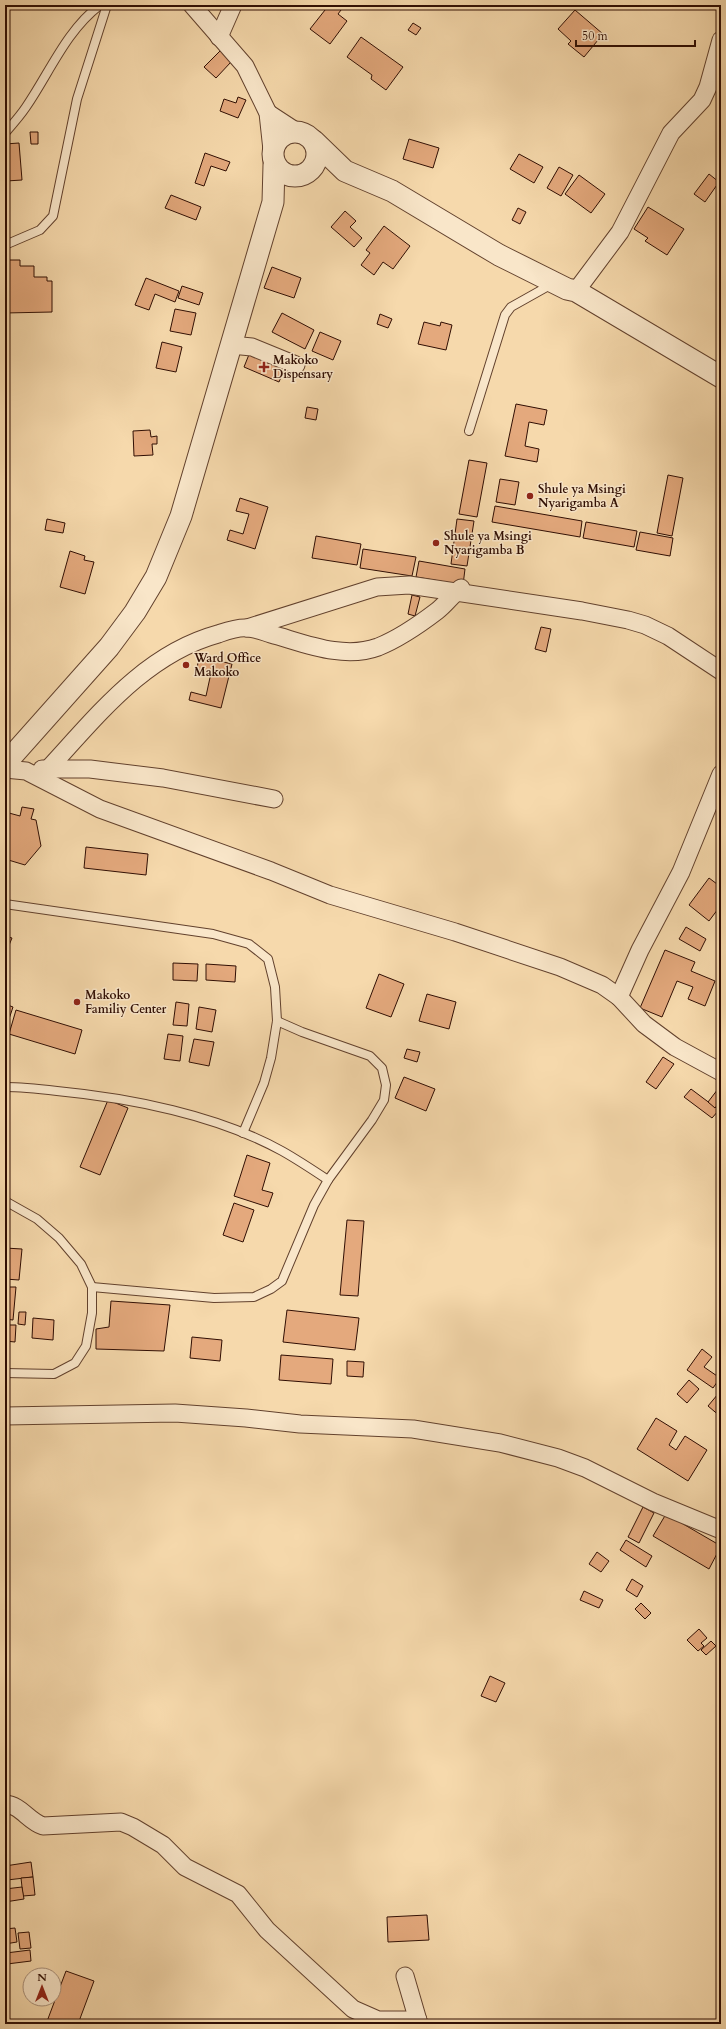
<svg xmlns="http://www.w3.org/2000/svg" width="726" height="2029" font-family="Cardo,serif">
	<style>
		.building { fill: #e4a97d; stroke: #300e03 }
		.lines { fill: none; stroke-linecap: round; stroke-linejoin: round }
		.service-casing { stroke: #62412d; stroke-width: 10 }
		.minor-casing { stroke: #62412d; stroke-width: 19 }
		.tertiary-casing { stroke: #62412d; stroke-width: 23 }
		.service { stroke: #f9e6c9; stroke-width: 8 }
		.minor { stroke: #f9e6c9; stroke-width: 17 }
		.tertiary { stroke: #f9e6c9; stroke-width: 21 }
		.poi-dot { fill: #8f2418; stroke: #f9e6c9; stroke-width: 1.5 }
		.labels { text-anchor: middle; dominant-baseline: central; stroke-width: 3; stroke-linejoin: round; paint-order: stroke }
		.poi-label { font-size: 12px; font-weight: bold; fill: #300e03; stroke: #f9e6c9; text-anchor: start }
	</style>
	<rect width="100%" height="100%" fill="#f6d9ac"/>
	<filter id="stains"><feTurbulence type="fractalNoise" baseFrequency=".005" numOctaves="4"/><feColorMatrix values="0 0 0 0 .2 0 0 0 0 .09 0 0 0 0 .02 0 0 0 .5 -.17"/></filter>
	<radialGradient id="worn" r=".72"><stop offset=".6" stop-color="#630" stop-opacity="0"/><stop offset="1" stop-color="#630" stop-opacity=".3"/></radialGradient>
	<!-- building -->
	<g class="building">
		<path d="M329 5 344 6 338 14 347 21 330 44 310 29Z"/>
		<path d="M575 10 603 34 584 57 568 44 571 41 558 29Z"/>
		<path d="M413 23 421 28 416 35 408 30Z"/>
		<path d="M361 37 403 67 386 90 371 79 372 75 347 57Z"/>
		<path d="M220 51 231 62 216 78 204 67Z"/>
		<path d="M238 97 246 100 238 118 220 111 224 99 236 103Z"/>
		<path d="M30 132H38V144H31Z"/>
		<path d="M409 139 439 148 433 168 403 159Z"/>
		<path d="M19 143 22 180 6 181 5 144Z"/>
		<path d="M205 153 230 162 226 171 211 166 204 186 195 183Z"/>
		<path d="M519 154 543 167 534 183 510 169Z"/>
		<path d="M559 167 573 175 561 196 547 188Z"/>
		<path d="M709 174 719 182 705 202 694 194Z"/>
		<path d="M579 175 605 194 591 213 565 194Z"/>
		<path d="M171 195 201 207 196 220 165 208Z"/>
		<path d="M648 207 684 229 667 255 645 241 648 238 634 229Z"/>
		<path d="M518 208 526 212 520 224 512 220Z"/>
		<path d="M345 211 356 221 350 227 362 238 354 247 331 227Z"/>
		<path d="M384 226 410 246 393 269 383 262 374 275 361 265 370 253 366 250Z"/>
		<path d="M5 260H20V266H34V277H47V281H52V312L5 313Z"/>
		<path d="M272 267 301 278 294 298 264 288Z"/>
		<path d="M146 278 179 291 175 302 155 294 149 310 135 305Z"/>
		<path d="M182 286 203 293 199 305 178 298Z"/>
		<path d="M175 309 196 313 191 335 170 331Z"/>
		<path d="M282 313 314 330 305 349 272 332Z"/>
		<path d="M380 314 392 319 388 328 377 324Z"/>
		<path d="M424 322 440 326 441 322 452 325 446 350 418 344Z"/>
		<path d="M320 332 341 341 333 360 312 351Z"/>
		<path d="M162 342 182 347 176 372 156 368Z"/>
		<path d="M250 352 285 367 279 382 244 367Z"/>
		<path d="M516 404 547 410 544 425 529 422 525 446 539 449 537 462 505 456Z"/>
		<path d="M307 407 318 409 316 420 305 418Z"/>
		<path d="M150 430 151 437 157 436V444H152L153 455 134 456 133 431Z"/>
		<path d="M469 460 487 463 477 517 459 514Z"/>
		<path d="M668 475 683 478 672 536 657 533Z"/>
		<path d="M500 479 519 482 515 505 496 502Z"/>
		<path d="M240 498 268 507 255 549 227 540 230 530 243 534 249 514 236 511Z"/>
		<path d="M495 506 582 521 580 537 492 522Z"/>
		<path d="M47 519 65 523 63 533 45 530Z"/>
		<path d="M457 519 474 521 467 566 451 564Z"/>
		<path d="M586 522 637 531 634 547 583 538Z"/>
		<path d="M640 532 673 538 670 556 636 550Z"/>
		<path d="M316 536 361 544 357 565 312 558Z"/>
		<path d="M363 549 416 557 412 576 360 568Z"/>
		<path d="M70 551 85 556 84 560 94 562 85 594 60 587Z"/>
		<path d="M419 561 465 569 463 585 416 577Z"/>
		<path d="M412 595 420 597 415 616 408 614Z"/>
		<path d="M541 627 551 629 546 652 535 649Z"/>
		<path d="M199 656 232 664 221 708 189 700 191 692 206 696 211 673 197 669Z"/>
		<path d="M22 807 34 809 31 819 36 820 41 846 25 865 5 859V817L9 813 20 816Z"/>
		<path d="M86 847 148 854 146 875 84 868Z"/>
		<path d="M709 878 721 887V905L709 921 689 905Z"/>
		<path d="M686 927 706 939 700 951 679 939Z"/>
		<path d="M5 936 12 938 5 955Z"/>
		<path d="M665 950 695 962 691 971 715 981 705 1006 688 999 693 987 677 981 662 1017 640 1008Z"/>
		<path d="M173 963 198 964 197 981 173 980Z"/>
		<path d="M206 964 236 966 235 982 206 980Z"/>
		<path d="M379 974 404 984 391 1017 366 1008Z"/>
		<path d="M427 994 456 1002 449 1029 419 1021Z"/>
		<path d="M176 1002 189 1004 187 1026 173 1025Z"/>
		<path d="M5 1004 13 1007 5 1031Z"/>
		<path d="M199 1007 216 1010 212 1032 196 1029Z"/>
		<path d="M16 1010 82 1030 75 1054 9 1034Z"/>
		<path d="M168 1034 183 1036 180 1061 164 1059Z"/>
		<path d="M194 1039 214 1042 209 1066 189 1062Z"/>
		<path d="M407 1049 420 1052 417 1062 404 1058Z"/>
		<path d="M663 1057 674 1064 656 1089 646 1082Z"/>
		<path d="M404 1077 435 1089 426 1111 395 1098Z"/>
		<path d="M691 1089 719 1110 712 1118 684 1097Z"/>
		<path d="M718 1089 721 1091V1100L715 1108 708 1102Z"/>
		<path d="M108 1100 128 1108 100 1175 80 1167Z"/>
		<path d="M247 1155 270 1163 262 1190 273 1193 268 1207 234 1196Z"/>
		<path d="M234 1203 254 1210 243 1242 223 1235Z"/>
		<path d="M347 1220 364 1221 358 1296 340 1295Z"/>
		<path d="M5 1248 22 1249 19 1280 5 1279Z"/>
		<path d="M5 1287H16L13 1320 5 1319Z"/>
		<path d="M111 1301 170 1305 164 1351 96 1349V1329L109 1327Z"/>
		<path d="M287 1310 359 1318 355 1350 283 1342Z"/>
		<path d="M19 1312H26L25 1325 18 1324Z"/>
		<path d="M33 1318 54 1320 53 1340 32 1338Z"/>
		<path d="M5 1325H16L15 1342 5 1341Z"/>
		<path d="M192 1337 222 1340 220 1361 190 1358Z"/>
		<path d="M702 1349 712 1357 704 1367 720 1378 713 1388 687 1370Z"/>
		<path d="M281 1355 333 1359 331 1384 279 1380Z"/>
		<path d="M347 1361 364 1362 363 1377 347 1376Z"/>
		<path d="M689 1380 699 1389 687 1403 677 1394Z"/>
		<path d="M718 1394 721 1397V1417L708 1406Z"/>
		<path d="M656 1418 677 1431 669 1445 676 1450 685 1436 707 1450 688 1481 637 1449Z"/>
		<path d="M643 1507 654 1513 639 1543 628 1537Z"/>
		<path d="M666 1514 721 1546 709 1569 653 1536Z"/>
		<path d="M626 1540 652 1556 646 1567 620 1550Z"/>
		<path d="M597 1552 609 1561 601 1572 589 1564Z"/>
		<path d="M632 1579 643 1586 637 1597 626 1590Z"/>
		<path d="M584 1591 603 1600 599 1608 580 1600Z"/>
		<path d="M641 1603 651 1613 645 1619 635 1609Z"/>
		<path d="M699 1629 707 1638 701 1643 704 1646 698 1651 687 1640Z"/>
		<path d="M711 1641 716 1646 706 1655 701 1650Z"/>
		<path d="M490 1676 505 1683 496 1702 481 1696Z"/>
		<path d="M31 1862 33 1877 7 1880 5 1866Z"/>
		<path d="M33 1877 35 1895 23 1896 21 1878Z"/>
		<path d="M22 1887 24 1899 5 1902V1889Z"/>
		<path d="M427 1915 429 1940 388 1942 387 1917Z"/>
		<path d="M15 1928 17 1942 5 1944V1929Z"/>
		<path d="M29 1932 31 1948 20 1949 18 1933Z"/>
		<path d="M30 1950 31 1961 7 1964 6 1953Z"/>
		<path d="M66 1971 94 1981 78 2024H46Z"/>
	</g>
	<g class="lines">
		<!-- service casing -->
		<g class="service-casing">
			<g id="service">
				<path d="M5 133C12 125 20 116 26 107 50 72 66 31 100 5"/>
				<path d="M5 245 40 230 53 216 77 99 107 5"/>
				<path d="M469 431 505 315 511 307 552 284"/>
				<path d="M5 904 213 934 249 944 268 959 275 987 277 1021 271 1058 264 1083 243 1133"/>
				<path d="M5 1087C22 1087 40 1089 57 1091 130 1098 217 1115 282 1151 298 1160 313 1170 328 1180"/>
				<path d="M5 1201 37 1219 59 1238 81 1264 92 1287V1313L86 1346 75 1363 54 1374 5 1373"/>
				<path d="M92 1287 214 1298 254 1297 271 1289 282 1281 314 1205 328 1180 372 1120 384 1100 386 1085 382 1068 370 1056 302 1032 277 1021"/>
			</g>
		</g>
		<!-- minor casing -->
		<g class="minor-casing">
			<g id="minor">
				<path d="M192 5 245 66 268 113 272 150"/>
				<path d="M219 37 233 5"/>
				<path d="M268 113 294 130"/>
				<path d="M576 291 620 232 671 133 702 100 708 87 721 40"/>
				<path d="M231 345 252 347 296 365"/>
				<path d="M247 628 377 587 409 585 582 611 628 620 645 625 668 636 721 671"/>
				<path d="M49 768C98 715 145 654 218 634 227 631 238 627 247 628 255 628 264 632 271 634 304 643 343 660 378 647 398 639 420 624 437 611 446 604 452 595 461 588"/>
				<path d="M5 769 26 771 100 809 271 871 330 895 455 932 560 967 602 985 619 997 644 1024 675 1047 721 1072"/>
				<path d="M42 769H90L163 778 274 799"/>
				<path d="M619 997 640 950 681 872 721 774"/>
				<path d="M5 1416 175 1413 246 1418 300 1424 413 1429 500 1443 558 1458 585 1468 653 1502 721 1530"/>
				<path d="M5 1804C21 1805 28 1821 43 1826L121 1822 133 1827 163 1845 185 1867 238 1894 267 1930 353 2009 378 2020H418"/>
				<path d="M405 1976 419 2024"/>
			</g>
		</g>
		<!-- tertiary casing -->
		<g class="tertiary-casing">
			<g id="tertiary">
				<circle cx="295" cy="154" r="22"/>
				<path d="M314 141 345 171 392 191 499 255 567 289 576 291 721 377"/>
				<path d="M5 764 109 647 135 612 156 577 181 516 273 202 274 165"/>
			</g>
		</g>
		<!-- service -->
		<use href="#service" class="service"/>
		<!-- minor -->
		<use href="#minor" class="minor"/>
		<!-- tertiary -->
		<use href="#tertiary" class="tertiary"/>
	</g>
	<!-- markers -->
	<g class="poi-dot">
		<path d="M262 361h4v4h4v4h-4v4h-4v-4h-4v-4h4z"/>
		<circle cx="530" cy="496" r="4"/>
		<circle cx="436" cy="543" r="4"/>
		<circle cx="186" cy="665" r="4"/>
		<circle cx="77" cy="1002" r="4"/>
	</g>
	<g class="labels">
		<!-- poi labels -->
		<g class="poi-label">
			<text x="273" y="360">Makoko<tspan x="273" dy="14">Dispensary</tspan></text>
			<text x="538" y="489">Shule ya Msingi<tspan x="538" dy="14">Nyarigamba A</tspan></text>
			<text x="444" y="536">Shule ya Msingi<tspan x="444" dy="14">Nyarigamba B</tspan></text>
			<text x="194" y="658">Ward Office<tspan x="194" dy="14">Makoko</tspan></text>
			<text x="85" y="995">Makoko<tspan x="85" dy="14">Familiy Center</tspan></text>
		</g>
	</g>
	<!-- margin -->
	<rect width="726" height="2029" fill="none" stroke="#f6d9ac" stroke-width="20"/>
	<rect x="6" y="6" width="714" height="2017" fill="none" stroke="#300e03" stroke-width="2"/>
	<rect x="10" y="10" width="706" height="2009" fill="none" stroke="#300e03"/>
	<!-- north arrow -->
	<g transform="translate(42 1987)"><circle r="19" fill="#f9e6c9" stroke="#a9907a"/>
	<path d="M0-3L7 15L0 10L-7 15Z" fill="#8f2418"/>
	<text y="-6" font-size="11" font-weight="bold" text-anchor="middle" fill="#300e03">N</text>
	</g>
	<!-- scale -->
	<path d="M576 40v6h119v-6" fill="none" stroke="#300e03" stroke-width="2"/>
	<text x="582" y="40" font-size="12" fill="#300e03" stroke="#f9e6c9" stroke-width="3" paint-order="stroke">50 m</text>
	<rect width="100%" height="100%" filter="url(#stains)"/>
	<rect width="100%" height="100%" fill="url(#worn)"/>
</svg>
